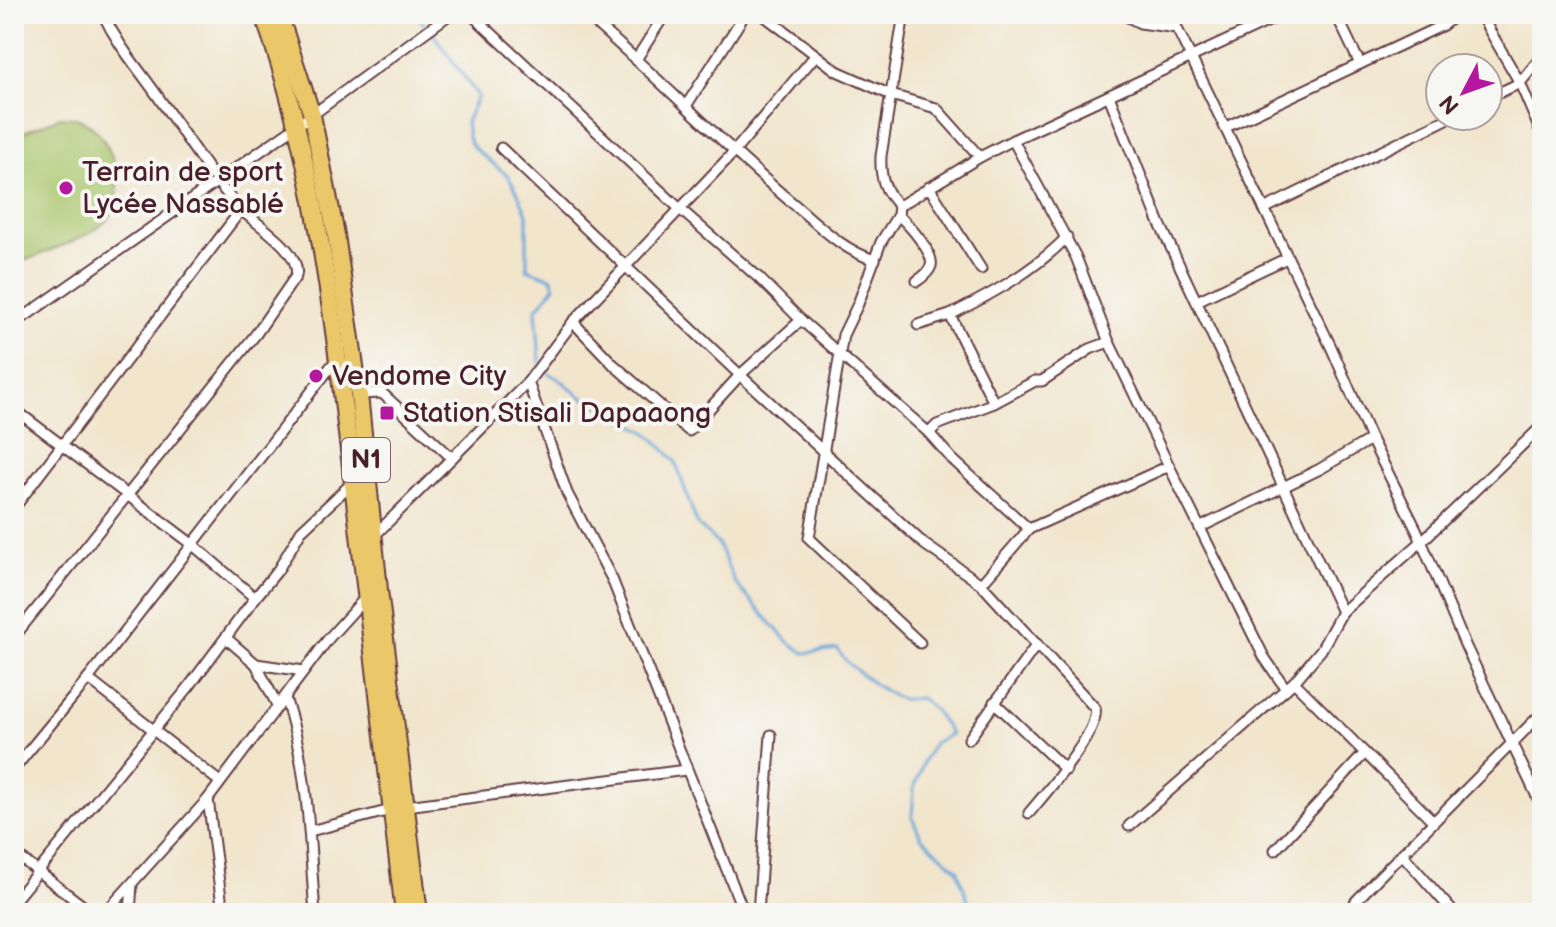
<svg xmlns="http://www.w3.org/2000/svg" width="1556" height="927" font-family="'Balsamiq Sans',sans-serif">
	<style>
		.green { fill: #aac76e; stroke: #7a734c; stroke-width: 2 }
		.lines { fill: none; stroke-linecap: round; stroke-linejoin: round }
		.stream { stroke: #67a5d9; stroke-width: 3 }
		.street-casing { stroke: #633d43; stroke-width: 13 }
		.highway-casing { stroke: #633d43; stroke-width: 20 }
		.street { stroke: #fff; stroke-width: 9 }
		.highway { stroke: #eac769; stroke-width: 16 }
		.poi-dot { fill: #b5179e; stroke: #f6f6f2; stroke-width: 3 }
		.labels { text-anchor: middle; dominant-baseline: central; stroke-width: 8; stroke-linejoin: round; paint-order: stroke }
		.shield { fill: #f6f6f2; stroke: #7e6067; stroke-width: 2 }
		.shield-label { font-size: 26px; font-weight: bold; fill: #4a1f2b }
		.poi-label { font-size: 28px; fill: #4a1f2b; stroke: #f6f6f2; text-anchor: start }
	</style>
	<rect width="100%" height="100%" fill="#f6f6f2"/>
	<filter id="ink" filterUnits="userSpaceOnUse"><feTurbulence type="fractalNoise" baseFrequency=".0125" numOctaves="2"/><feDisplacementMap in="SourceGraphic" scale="16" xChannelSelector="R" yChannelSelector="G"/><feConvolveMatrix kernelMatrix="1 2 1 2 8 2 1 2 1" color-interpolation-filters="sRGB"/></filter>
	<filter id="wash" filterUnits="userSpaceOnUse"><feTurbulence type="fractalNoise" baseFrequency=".006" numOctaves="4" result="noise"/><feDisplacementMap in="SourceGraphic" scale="32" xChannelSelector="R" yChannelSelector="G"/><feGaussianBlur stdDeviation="1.8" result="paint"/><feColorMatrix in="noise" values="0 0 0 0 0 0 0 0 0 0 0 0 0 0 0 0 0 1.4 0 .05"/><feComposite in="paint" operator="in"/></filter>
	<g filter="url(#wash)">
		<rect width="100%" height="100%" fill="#f1e5cc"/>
		<!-- green -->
		<path class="green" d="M60 117C65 118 74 117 79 119 112 132 130 191 108 219 94 237 37 255 14 265V136Z"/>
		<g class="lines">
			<!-- stream -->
			<g class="stream">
				<path d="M415 14 433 34 478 96 466 122 468 138 474 148 508 176 517 191 527 214V269L552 278 555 286 536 310 540 362"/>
				<path d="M541 369 562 381 580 396 648 433 664 449 675 461 697 524 718 544 735 583 786 640 804 653 838 649C843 663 886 695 902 699 907 700 915 698 921 698L935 711 951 734 934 743 924 760 914 788 912 817 921 837 957 869 970 906 987 913"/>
				<path d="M1010 913H1015"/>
			</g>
		</g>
	</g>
	<g filter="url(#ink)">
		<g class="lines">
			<!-- street casing -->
			<g class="street-casing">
				<g id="street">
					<path d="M471 14 680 209 759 278 801 320 929 433 952 459 1029 529"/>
					<path d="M585 14C655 74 719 141 790 201 817 223 841 250 875 260"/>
					<path d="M762 14 837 71 891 95 936 108 980 157"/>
					<path d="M904 14 881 156C880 177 884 191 899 206L898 215 881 242 858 304 843 335 809 538 920 643"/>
					<path d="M1122 14 1140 23 1177 28"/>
					<path d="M1170 14 1332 349 1371 439 1417 531 1466 647 1542 807"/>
					<path d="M1336 14 1360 64"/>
					<path d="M1480 14 1520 83 1542 135"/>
					<path d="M637 58 665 14"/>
					<path d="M1109 96 1160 224 1342 612"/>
					<path d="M1488 98 1520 83 1542 56"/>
					<path d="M686 106 745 14"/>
					<path d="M1226 127 1443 25 1457 14"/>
					<path d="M1013 140 1076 257 1109 342 1169 466 1264 657 1286 689"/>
					<path d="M501 148 740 375 924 544 981 584 1095 708C1101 730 1045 794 1029 813"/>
					<path d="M929 187 981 269"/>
					<path d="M899 206 980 157 1013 140 1284 14"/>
					<path d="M1264 209 1453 116"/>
					<path d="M898 215C907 223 935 253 931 266 929 272 923 277 917 281"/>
					<path d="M1197 301 1287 258"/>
					<path d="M950 315C992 294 1034 271 1067 237"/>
					<path d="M573 322 614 365 689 431 740 375 801 320"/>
					<path d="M14 324 312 115 450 14"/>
					<path d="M918 325 950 315 994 403"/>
					<path d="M528 382 567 493 612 579 744 913"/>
					<path d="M359 394 382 393 452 458"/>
					<path d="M14 409 192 544 255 598"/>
					<path d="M929 433 937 425 994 403 1035 381H1042L1090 349 1109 342"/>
					<path d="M14 508 241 210C210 176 187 138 161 101 140 70 119 48 103 14"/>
					<path d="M1201 527 1320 469 1371 439"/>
					<path d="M375 535 528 382 573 322 733 153 815 56"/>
					<path d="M981 584 1029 529 1169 466"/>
					<path d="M14 637 256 334 296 276C302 251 258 225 241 210"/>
					<path d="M226 638 256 664 278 707"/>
					<path d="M256 664 304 671"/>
					<path d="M88 679 220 782"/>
					<path d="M1294 682 1433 821"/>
					<path d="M285 698C309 767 309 840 315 913"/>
					<path d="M994 702 1066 770"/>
					<path d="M969 739 1037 644"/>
					<path d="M14 769 88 679 336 360"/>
					<path d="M208 799 223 913"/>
					<path d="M1129 826 1294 682 1321 650 1342 612 1421 542 1542 426"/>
					<path d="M310 831 406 806 686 770"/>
					<path d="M1275 850 1364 754"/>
					<path d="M14 853 92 913"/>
					<path d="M1402 854 1454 913"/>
					<path d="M14 901 188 688 255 598 278 570 301 531 353 482"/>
					<path d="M105 913 208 799 329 638 366 597"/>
					<path d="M130 913 132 884"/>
					<path d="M758 913 771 735"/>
					<path d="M1349 913 1356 901 1378 878 1542 713"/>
				</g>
			</g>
			<!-- highway casing -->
			<g class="highway-casing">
				<g id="highway">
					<path d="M263 14C317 165 334 326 353 484 370 627 387 770 404 913"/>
					<path d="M279 14 312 115 336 235 359 394 379 590 419 913"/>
				</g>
			</g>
			<!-- street -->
			<use href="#street" class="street"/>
			<!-- highway -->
			<use href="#highway" class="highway"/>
		</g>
	</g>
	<!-- markers -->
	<g class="poi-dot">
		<circle cx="66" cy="188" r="8"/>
		<circle cx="316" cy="376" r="8"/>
		<rect x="379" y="405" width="16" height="16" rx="4"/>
	</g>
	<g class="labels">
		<!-- shield labels -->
		<rect class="shield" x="342" y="438" width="48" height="44" rx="6"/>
		<g class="shield-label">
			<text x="366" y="460">N1</text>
		</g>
		<!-- poi labels -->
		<g class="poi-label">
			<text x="82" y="172">Terrain de sport<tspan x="82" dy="32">Lycée Nassablé</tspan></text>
			<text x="332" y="376">Vendome City</text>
			<text x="403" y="413">Station Stisali Dapaaong</text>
		</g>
	</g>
	<!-- margin -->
	<rect width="1556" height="927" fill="none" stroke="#f6f6f2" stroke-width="48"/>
	<!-- north arrow -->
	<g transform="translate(1464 92) rotate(229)"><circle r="38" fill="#f6f6f2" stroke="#b1a0a2" stroke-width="2"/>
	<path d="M0-6L14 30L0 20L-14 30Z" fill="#b5179e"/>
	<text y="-12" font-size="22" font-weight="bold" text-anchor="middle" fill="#4a1f2b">N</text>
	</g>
</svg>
